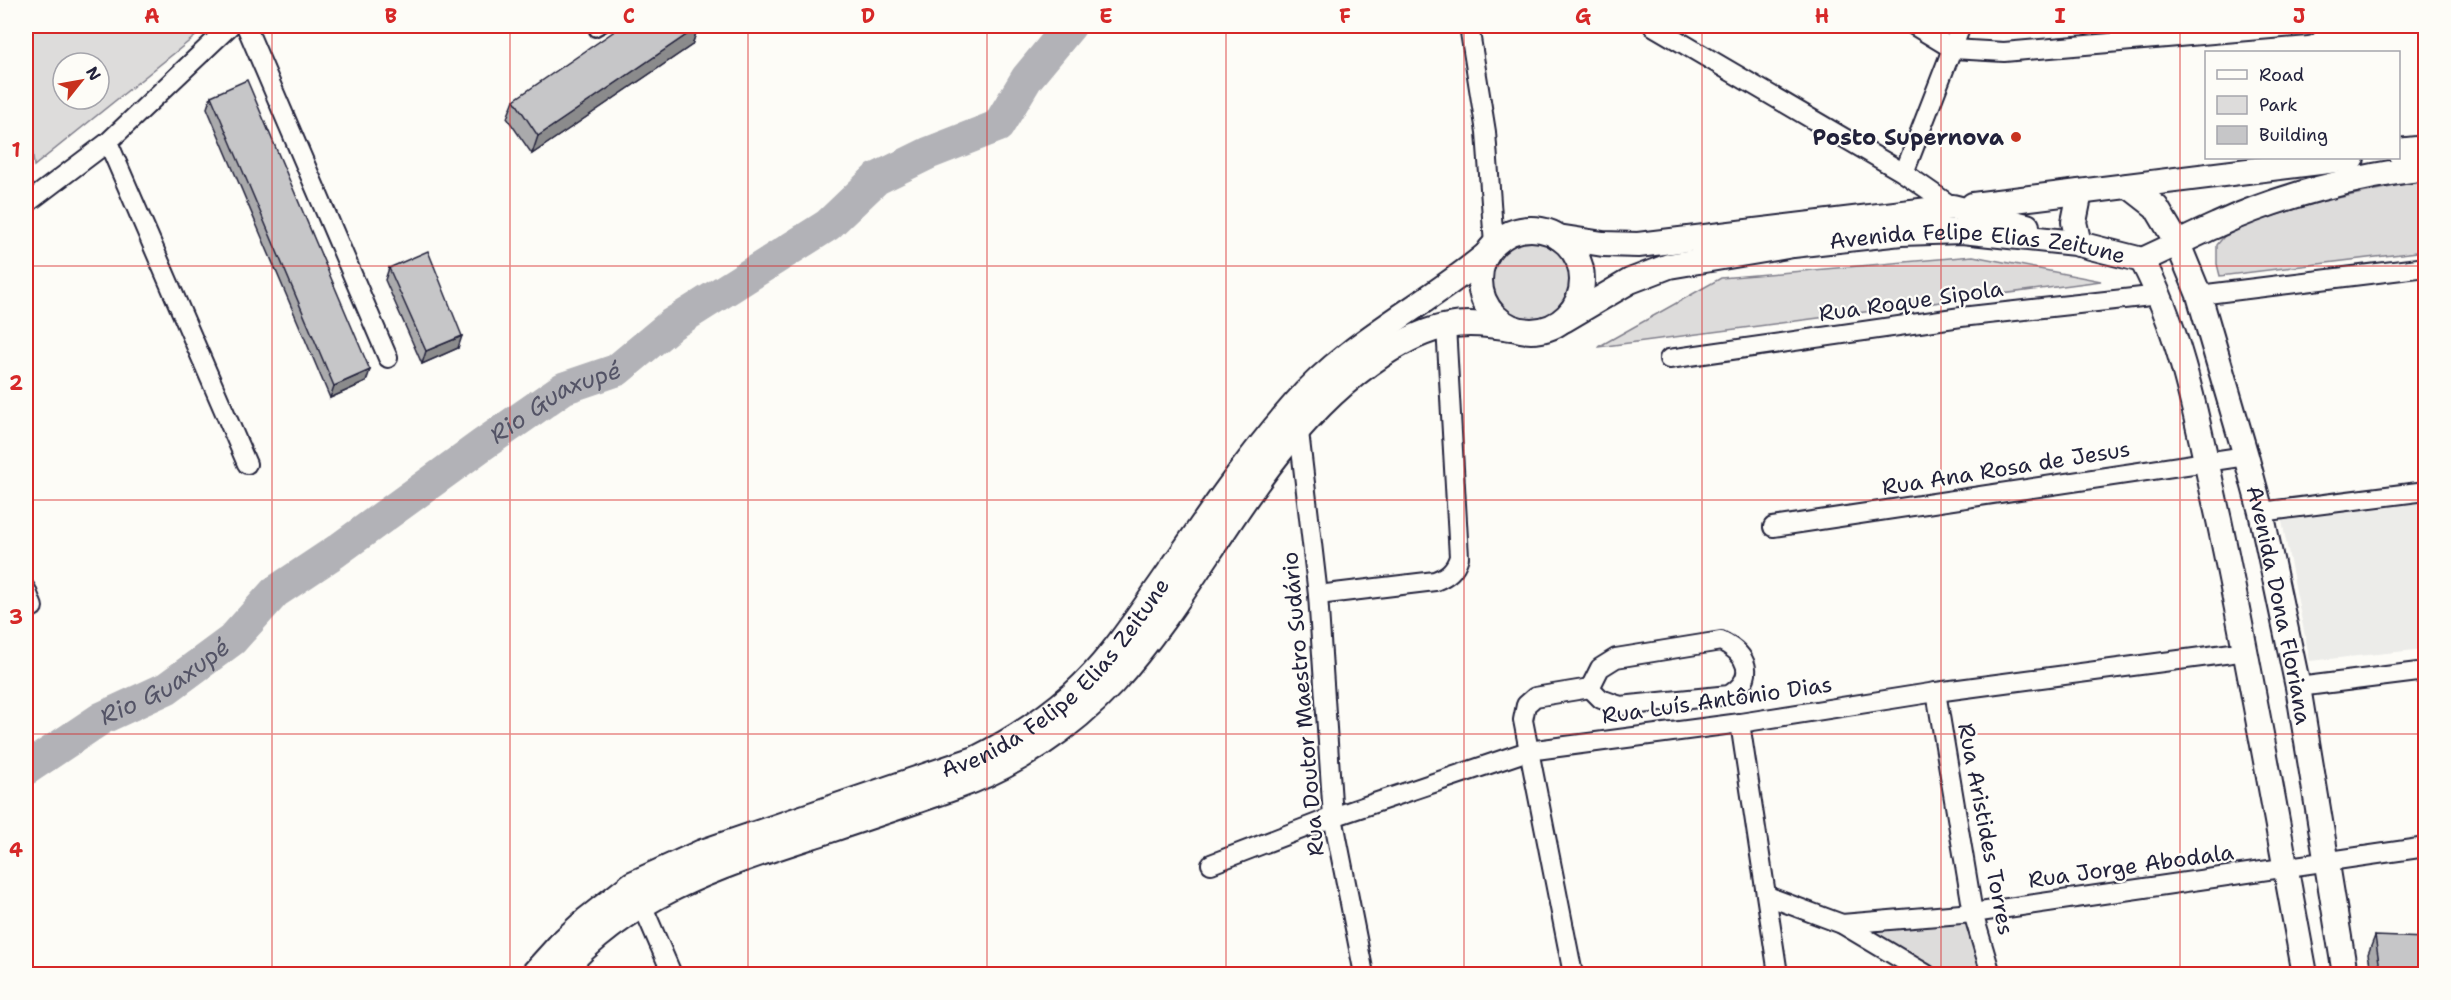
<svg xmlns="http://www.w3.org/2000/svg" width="2451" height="1000" font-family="'Shantell Sans',sans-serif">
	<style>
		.built { fill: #ecece9 }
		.green { fill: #dddcdb; stroke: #807f8b; stroke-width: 1.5; fill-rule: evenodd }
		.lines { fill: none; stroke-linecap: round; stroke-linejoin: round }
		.river { stroke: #b2b2b7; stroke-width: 33 }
		.service-casing { stroke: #22223b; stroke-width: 14 }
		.minor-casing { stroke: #22223b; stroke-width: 22 }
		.secondary-casing { stroke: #22223b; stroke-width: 28 }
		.service { stroke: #fdfcf7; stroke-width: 9 }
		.minor { stroke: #fdfcf7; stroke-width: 18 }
		.secondary { stroke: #fdfcf7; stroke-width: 24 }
		.wall { fill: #aaaaac; stroke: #22223b; stroke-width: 1.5 }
		.shaded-wall { fill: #8b8b8c; stroke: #22223b; stroke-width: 1.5 }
		.building { fill: #c6c6c8; stroke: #22223b; stroke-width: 1.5 }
		.grid { fill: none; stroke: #d62828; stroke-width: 1.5; stroke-opacity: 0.55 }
		.poi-dot { fill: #c8321e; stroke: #fdfcf7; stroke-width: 2 }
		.labels { text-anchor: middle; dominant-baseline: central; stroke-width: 4.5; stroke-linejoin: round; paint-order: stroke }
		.poi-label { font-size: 22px; font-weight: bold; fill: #22223b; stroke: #fdfcf7; text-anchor: end }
		.street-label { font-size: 22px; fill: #22223b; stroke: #fdfcf7 }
		.water-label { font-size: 24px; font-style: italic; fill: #545466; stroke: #fdfcf7 }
		.neatline { fill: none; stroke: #d62828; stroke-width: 2 }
		.grid-label { font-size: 20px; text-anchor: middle; font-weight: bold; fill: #d62828 }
	</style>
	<rect width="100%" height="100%" fill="#fdfcf7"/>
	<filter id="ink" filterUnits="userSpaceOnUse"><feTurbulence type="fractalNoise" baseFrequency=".0167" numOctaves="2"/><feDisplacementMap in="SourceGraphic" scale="12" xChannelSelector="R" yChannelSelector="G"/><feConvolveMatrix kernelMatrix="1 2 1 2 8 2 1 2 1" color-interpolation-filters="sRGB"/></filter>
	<g filter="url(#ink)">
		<!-- built -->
		<path class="built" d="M2425 502V649L2310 661 2281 516Z"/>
		<!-- green -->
		<g class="green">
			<path d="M26 26H208L34 166 26 91ZM63 63H99V99H63Z"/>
			<path d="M2425 180V251L2220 276 2217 264V245L2230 229 2323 201Z"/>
			<circle cx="1531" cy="280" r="43"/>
			<path d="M1973 256 2101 281 1598 347 1721 278Z"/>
			<path d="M1965 919 1983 974H1937L1863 929Z"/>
		</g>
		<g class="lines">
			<!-- river -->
			<path class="river" id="s1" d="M26 769 102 718 167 688 232 640 275 592 335 552 482 445 564 388 617 370 672 324 828 225 876 179 929 153 998 126 1027 78 1070 26"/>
			<!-- service casing -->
			<g class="service-casing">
				<path id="service" d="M595 31 604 26"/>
			</g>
			<!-- minor casing -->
			<g class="minor-casing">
				<g id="minor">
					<path d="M246 26 388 358"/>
					<path d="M1469 26 1486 132 1494 245"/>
					<path d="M1653 26 1904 173 1953 207"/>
					<path d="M1915 26 1953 49 2004 52 2307 26"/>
					<path d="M108 142 247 464"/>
					<path d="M1904 173 1961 26"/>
					<path d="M26 204 108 142 230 26"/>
					<path d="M2199 295 2426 267"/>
					<path d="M1669 359 1961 317 2160 295"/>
					<path d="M1298 423 1318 595 1333 817 1364 974"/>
					<path d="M2261 512 2426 491"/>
					<path d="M1773 527 2246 456"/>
					<path d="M26 589 33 607"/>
					<path d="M1318 595 1435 581C1448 576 1455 570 1459 557L1446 326"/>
					<path d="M1721 641C1747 654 1758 677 1729 695L1620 706 1601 699 1590 688 1600 668 1616 658Z"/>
					<path d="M2298 687 2426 671"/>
					<path d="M1936 692 1973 913 1991 974"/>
					<path d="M1740 723 1778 974"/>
					<path d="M1211 864 1333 817 1528 751 1740 723 1936 692 2247 651"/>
					<path d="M637 893 672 974"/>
					<path d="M1767 896 1842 924 1926 974"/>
					<path d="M1842 924 1973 913 2426 847"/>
					<path d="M1573 974 1523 720 1526 705 1535 697 1590 688"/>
				</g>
			</g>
			<!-- secondary casing -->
			<g class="secondary-casing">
				<g id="secondary">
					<path d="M2398 151 2426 148"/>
					<path id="s2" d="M2129 186 2156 207 2178 244 2199 295 2246 456 2261 512 2298 687 2345 974"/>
					<path d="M1973 205 2352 158"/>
					<circle cx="1531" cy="280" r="51"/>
					<path d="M1558 237 1603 244 1638 245 1953 207 2027 226"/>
					<path d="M2079 244 2074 222 2080 192"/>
					<path d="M2142 260C2185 341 2199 432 2219 520 2251 671 2277 823 2305 974"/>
					<path id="s3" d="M1564 320 1630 281 1669 266 1793 245 1901 233 1962 231 2075 243 2142 260C2167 249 2192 236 2217 225 2279 196 2357 176 2426 168"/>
					<path id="s4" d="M533 974 562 942 586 920 632 884 702 852 975 759C1010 742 1043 720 1073 694 1108 663 1134 622 1161 584 1203 523 1245 461 1294 405 1347 343 1425 306 1487 254"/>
					<path d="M560 974C630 893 723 865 821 833 866 818 911 803 956 787 1015 766 1070 729 1113 683 1208 579 1261 435 1382 355 1402 342 1424 330 1448 326 1469 322 1490 325 1511 328"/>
				</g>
			</g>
			<!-- service -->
			<use href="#service" class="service"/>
			<!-- minor -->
			<use href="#minor" class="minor"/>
			<!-- secondary -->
			<use href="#secondary" class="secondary"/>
		</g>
		<!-- wall -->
		<g class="wall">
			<path d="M698 27 692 45 532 154 507 118 514 100Z"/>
			<path d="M211 96 366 382 330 398 207 108Z"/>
			<path d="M389 268 458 348 422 364 385 280Z"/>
			<path d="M2375 936 2426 975H2372L2368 954Z"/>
		</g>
		<!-- shaded-wall -->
		<g class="shaded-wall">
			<path d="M698 27 692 45 532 154 538 136Z"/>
			<path d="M462 336 458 348 422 364 426 351Z"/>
			<path d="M370 370 366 382 330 398 334 386Z"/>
		</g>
		<!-- building -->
		<g class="building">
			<path d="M622 26H698V27L538 136 514 100Z"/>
			<path d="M247 80 370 370 334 386 211 96Z"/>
			<path d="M428 251 462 336 426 351 389 268Z"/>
			<path d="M2375 936 2426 938V975H2381Z"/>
		</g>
	</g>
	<!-- grid -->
	<path class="grid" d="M272 26V974M510 26V974M748 26V974M987 26V974M1226 26V974M1464 26V974M1702 26V974M1941 26V974M2180 26V974M26 266H2426M26 500H2426M26 734H2426"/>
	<!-- markers -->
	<circle class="poi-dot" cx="2016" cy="137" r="6"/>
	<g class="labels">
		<!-- poi labels -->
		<g class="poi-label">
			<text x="2004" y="137">Posto Supernova</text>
		</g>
		<!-- street labels -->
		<g class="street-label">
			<text stroke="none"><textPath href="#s3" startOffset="430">Avenida Felipe Elias Zeitune</textPath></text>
			<text transform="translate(1911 301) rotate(-8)">Rua Roque Sipola</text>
			<text transform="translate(2006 468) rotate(-9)">Rua Ana Rosa de Jesus</text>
			<text stroke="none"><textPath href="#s2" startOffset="453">Avenida Dona Floriana</textPath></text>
			<text stroke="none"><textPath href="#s4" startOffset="614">Avenida Felipe Elias Zeitune</textPath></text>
			<text transform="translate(1717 700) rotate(-8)">Rua Luís Antônio Dias</text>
			<text transform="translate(1303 704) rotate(-95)">Rua Doutor Maestro Sudário</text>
			<text transform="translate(1986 829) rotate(79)">Rua Aristides Torres</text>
			<text transform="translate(2131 866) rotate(-8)">Rua Jorge Abodala</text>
		</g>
		<!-- water labels -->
		<g class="water-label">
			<text stroke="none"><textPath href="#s1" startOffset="648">Rio Guaxupé</textPath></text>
			<text stroke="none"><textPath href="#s1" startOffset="164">Rio Guaxupé</textPath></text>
		</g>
	</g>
	<!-- margin -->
	<rect width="2451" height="1000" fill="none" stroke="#fdfcf7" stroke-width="66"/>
	<!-- legend -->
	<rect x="2205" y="51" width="195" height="108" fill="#fdfcf7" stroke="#a5a5ac" stroke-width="1.5"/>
	<rect x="2217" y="70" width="30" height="9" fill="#fdfcf7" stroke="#a5a5ac" stroke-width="1.5"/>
	<text x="2259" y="81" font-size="18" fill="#22223b">Road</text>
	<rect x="2217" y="96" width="30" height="18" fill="#dddcdb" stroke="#a5a5ac" stroke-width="1.5"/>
	<text x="2259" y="111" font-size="18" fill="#22223b">Park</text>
	<rect x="2217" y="126" width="30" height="18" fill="#c6c6c8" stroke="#a5a5ac" stroke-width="1.5"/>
	<text x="2259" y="141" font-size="18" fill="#22223b">Building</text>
	<!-- north arrow -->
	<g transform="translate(81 81) rotate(59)"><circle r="28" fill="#fdfcf7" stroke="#a5a5ac" stroke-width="1.5"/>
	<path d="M0-4.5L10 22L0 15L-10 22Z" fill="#c8321e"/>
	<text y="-9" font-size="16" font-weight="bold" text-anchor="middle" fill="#22223b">N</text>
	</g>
	<rect x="33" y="33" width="2385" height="934" class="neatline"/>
	<g class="grid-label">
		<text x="152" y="23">A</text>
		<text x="391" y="23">B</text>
		<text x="629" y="23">C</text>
		<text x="868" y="23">D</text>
		<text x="1106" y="23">E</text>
		<text x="1345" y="23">F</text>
		<text x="1583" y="23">G</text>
		<text x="1822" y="23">H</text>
		<text x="2060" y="23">I</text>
		<text x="2299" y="23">J</text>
		<text x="16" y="157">1</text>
		<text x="16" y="390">2</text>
		<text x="16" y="624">3</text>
		<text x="16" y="857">4</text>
	</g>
</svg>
